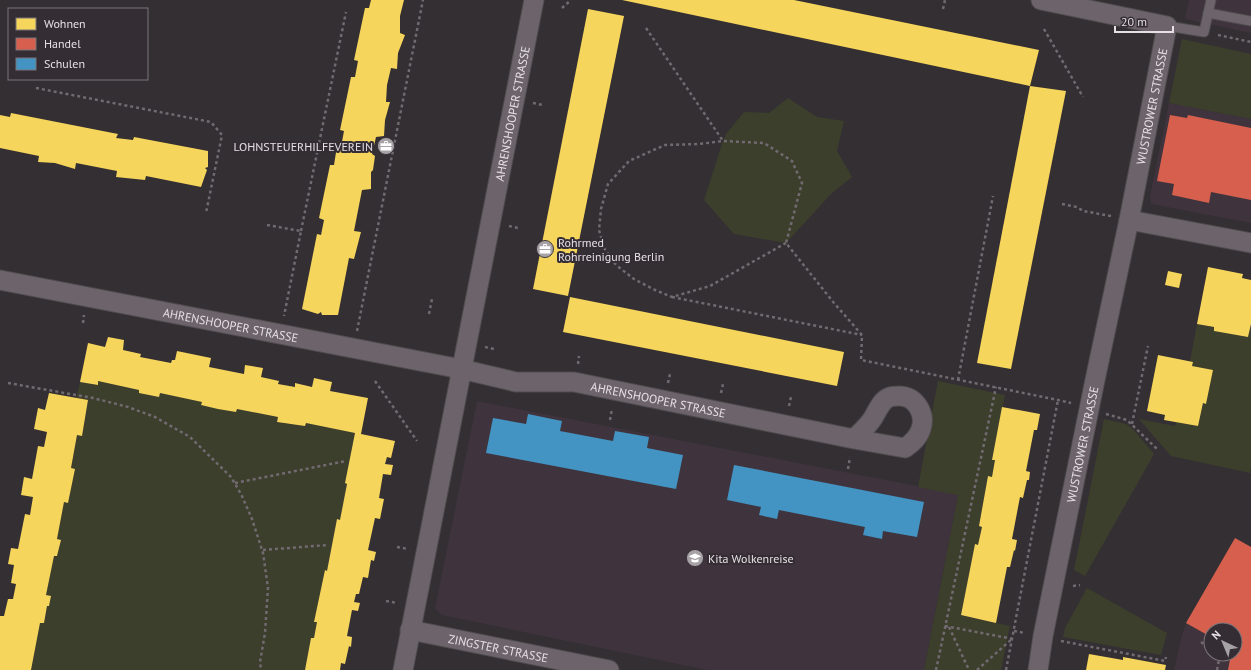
<svg xmlns="http://www.w3.org/2000/svg" width="1251" height="670" font-family="'PT Sans',sans-serif">
	<style>
		.built { fill: #3f343d; fill-rule: evenodd }
		.green { fill: #3d3f2d }
		.homes { fill: #f6d55c }
		.shops { fill: #d6604d }
		.schools { fill: #4393c3 }
		.lines { fill: none; stroke-linecap: round; stroke-linejoin: round }
		.lane-casing { stroke: #4f4c4e; stroke-width: 11 }
		.street-casing { stroke: #4f4c4e; stroke-width: 21 }
		.path { stroke: #716a70; stroke-width: 2.5; stroke-dasharray: 3 3; stroke-linecap: butt }
		.lane { stroke: #6d646b; stroke-width: 9 }
		.street { stroke: #6d646b; stroke-width: 19 }
		.labels { text-anchor: middle; dominant-baseline: central; stroke-width: 4; stroke-linejoin: round; paint-order: stroke }
		.street-label { font-size: 12px; fill: #e5e0e4; stroke: #352d34 }
		.poi-label { font-size: 12px; fill: #e5e0e4; stroke: #352d34; text-anchor: start }
	</style>
	<rect width="100%" height="100%" fill="#332f33"/>
	<!-- built -->
	<g class="built">
		<path d="M1189 0H1251V33L1185 19Z"/>
		<path d="M1169 103 1251 119V223L1151 204 1150 196Z"/>
		<path d="M477 401 958 494 924 670H707L442 615 435 608Z"/>
		<path d="M1235 538 1251 547V670H1174L1181 639 1186 623ZM1211 630H1235V654H1211Z"/>
	</g>
	<!-- green -->
	<g class="green">
		<path d="M1182 39 1251 54V119L1169 103Z"/>
		<path d="M788 98 817 117 844 121 837 151 852 177 831 194 786 243 734 234 704 200 723 141 726 134 744 112 769 113Z"/>
		<path d="M1197 324 1214 327V331L1248 337 1251 324V466L1250 473 1171 456 1139 419 1175 426 1176 422 1198 426 1203 403 1206 404 1213 370 1192 366 1193 362 1190 361Z"/>
		<path d="M98 381 139 390V393L159 397 160 393 202 402 201 405 236 412 237 409 278 417 277 422 288 424V423H306L355 433 345 483 347 484 340 520H337L327 571 325 570 314 622H317L314 638H311L305 670H31L40 623H44L47 606H49L50 596 46 595 54 556H57L61 540 57 539 64 502H68L75 469 71 468 77 435H82L88 401 76 398 80 382 97 385Z"/>
		<path d="M938 381 1005 395 992 459 995 460 992 477 988 476 979 526 982 527 978 545H975L961 615 1010 626 1001 670H924L958 495 918 487Z"/>
		<path d="M1104 419 1126 424 1133 429 1154 454 1085 576 1074 570Z"/>
		<path d="M1087 588 1167 633 1161 655 1063 637 1065 628Z"/>
	</g>
	<!-- homes -->
	<g class="homes">
		<path d="M371 0H404L400 16V33L405 35 398 53 397 69 391 68 387 85 386 102H390L385 120 384 136 376 137 372 154 375 156 373 170 371 172V189L362 190 354 231 361 232 354 259 349 258 338 315H322L321 312 318 314 302 309 317 234 321 235 324 220 319 218 330 165H334L337 146 341 147 344 131 340 130 351 77H355L358 61 354 60 365 8H369Z"/>
		<path d="M622 0H794L1039 50 1030 86Z"/>
		<path d="M588 9 624 16 568 296 533 289Z"/>
		<path d="M1030 86 1066 91 1011 369 977 363Z"/>
		<path d="M11 113 118 134 116 138 133 140 134 137 208 151V167L205 168 207 170 201 187 146 176 145 180 116 177 117 171 76 163 75 169 55 163 38 162 39 156 0 148V115L10 117Z"/>
		<path d="M1208 267 1243 274 1242 278 1251 280V324L1248 337 1214 331V327L1197 324Z"/>
		<path d="M1168 271 1182 274 1179 288 1165 285Z"/>
		<path d="M570 297 844 352 837 386 563 332Z"/>
		<path d="M108 337 124 340 123 350 141 354 140 357 171 363 172 360H175L177 351 211 358 209 367 244 374 245 365 263 368 261 377 279 381 278 384 295 387V383L312 387 314 378 332 382 330 391 368 398 361 434 395 441 391 458 387 457 385 464 393 465 391 475 383 474 379 498 384 499 380 519 375 518 368 550 376 552 374 561 371 560 368 578 363 577 359 594H356L354 602 360 603 358 611 352 610 347 636 352 637 351 647 349 646 345 664 341 663 340 670H305L311 638H314L317 622H314L325 570 327 571 337 519 340 520 347 484 345 483 355 433 306 423 305 426 277 422 278 417 237 409 236 412 218 409 201 405 202 402 160 393 159 397 139 393V390L98 381V385L80 382 88 343 105 347Z"/>
		<path d="M1158 355 1193 362 1192 366 1213 370 1206 404 1203 403 1198 426 1164 420 1165 415 1147 411Z"/>
		<path d="M49 393 88 400 82 436 77 435 71 468 75 469 68 503 64 502 57 539 61 540 57 556H54L46 595 51 596 49 606H47L44 623H40L31 670H0V616H4L8 599H13L16 584 11 583 14 565 8 564 11 548 18 549 25 514 30 515 33 497 21 495 24 477 32 479 38 446 44 447 47 432 34 429 38 408 45 410Z"/>
		<path d="M1002 407 1040 414 1037 430H1034L1026 471 1030 472 1029 480H1027L1023 498 1020 497 1012 539 1017 540 1015 551 1014 550 1010 567H1007L996 623 961 615 975 544 978 545 982 527 979 526 988 476 992 477 995 460H992Z"/>
		<path d="M1089 654 1123 660V657L1166 665 1165 670H1086Z"/>
	</g>
	<!-- shops -->
	<g class="shops">
		<path d="M1170 115 1187 118 1188 115 1251 128V200L1211 192 1209 203 1172 195 1174 184 1157 181Z"/>
		<path d="M1235 538 1251 547V670H1228L1231 654H1235V630H1211V637L1186 623Z"/>
	</g>
	<!-- schools -->
	<g class="schools">
		<path d="M528 414 562 421 560 431 613 441 615 431 649 437 647 448 683 455 676 489 486 453 493 418 526 424Z"/>
		<path d="M734 465 924 502 917 537 883 531 882 539 863 535 865 527 779 510 777 519 759 515 761 507 727 500Z"/>
	</g>
	<g class="lines">
		<!-- lane casing -->
		<g class="lane-casing">
			<g id="lane">
				<path d="M1208 13 1251 21"/>
				<path d="M1167 26 1204 32 1211 0"/>
			</g>
		</g>
		<!-- street casing -->
		<g class="street-casing">
			<g id="street">
				<path d="M1129 220 1251 243"/>
				<path id="s1" d="M0 280 461 369 516 382H574L854 439 905 448C912 443 918 438 921 429 926 414 916 396 899 396 897 396 893 396 890 397 881 400 878 410 873 418 868 426 861 432 854 439"/>
				<path id="s2" d="M410 630 609 670"/>
				<path id="s3" d="M403 670 534 0"/>
				<path id="s4" d="M1038 670 1043 636 1095 380 1129 220 1167 26 1041 0"/>
			</g>
		</g>
		<!-- path -->
		<g class="path">
			<path d="M562 8 571 0"/>
			<path d="M943 9 945 0"/>
			<path d="M646 28 723 141"/>
			<path d="M1044 29 1083 97"/>
			<path d="M1218 35 1251 42"/>
			<path d="M36 88 211 122 222 135 206 213"/>
			<path d="M533 103 543 105"/>
			<path d="M1062 204 1077 207 1083 211 1111 216"/>
			<path d="M267 225 301 231 284 316"/>
			<path d="M509 226 518 228"/>
			<path d="M301 231 346 12"/>
			<path d="M786 243 710 286 672 297 655 290 634 279 616 265 604 248 599 230 601 209 608 184 629 161 665 145 699 144 723 141 764 143 792 161 802 183 786 243 834 303 862 335 861 360 1058 400 1071 403"/>
			<path d="M672 297 862 335"/>
			<path d="M429 314 432 299"/>
			<path d="M83 323 84 315"/>
			<path d="M357 331 423 0"/>
			<path d="M485 347 494 349"/>
			<path d="M578 364 579 356"/>
			<path d="M958 380 993 196"/>
			<path d="M375 381 417 441"/>
			<path d="M8 383 93 398 128 407 155 417 190 437 231 477 241 494 252 519 263 553 268 588 265 633 260 662 261 670"/>
			<path d="M668 383 670 374"/>
			<path d="M721 393 723 384"/>
			<path d="M789 406 791 397"/>
			<path d="M1106 414 1127 420 1157 449"/>
			<path d="M610 420 612 409"/>
			<path d="M1132 424 1148 346"/>
			<path d="M848 469 850 457"/>
			<path d="M235 483 346 461"/>
			<path d="M397 547 408 549"/>
			<path d="M263 550 328 545"/>
			<path d="M1073 586 1080 585"/>
			<path d="M386 601 397 603"/>
			<path d="M945 626 1013 639"/>
			<path d="M949 627 969 670"/>
			<path d="M1014 631 1025 633"/>
			<path d="M1061 641 1165 661 1166 657"/>
			<path d="M1201 642 1211 649"/>
			<path d="M936 670 996 387"/>
			<path d="M977 670 1012 639"/>
			<path d="M1006 670 1058 400"/>
			<path d="M1217 670 1220 655 1218 654"/>
		</g>
		<!-- lane -->
		<use href="#lane" class="lane"/>
		<!-- street -->
		<use href="#street" class="street"/>
	</g>
	<!-- icons -->
	<defs>
		<g id="office-disc" transform="scale(0.9)"><circle r="9.5" fill="#a7a2a6" stroke="#352d34"/><path d="M-6-3h4V-5.5h4V-3h4V5H-6ZM-1-4.5V-3h2v-1.5ZM-6 0V1H6V0Z" fill="#fff"/></g>
		<g id="school-disc" transform="scale(0.9)"><circle r="9.5" fill="#a7a2a6" stroke="#352d34"/><path d="M0-5L7-2L0 1L-7-2ZM-4 1L0 2.5L4 1V4Q0 6-4 4Z" fill="#fff"/></g>
	</defs>
	<g fill-rule="evenodd">
		<use href="#office-disc" x="386" y="146"/>
		<use href="#office-disc" x="545" y="249"/>
		<use href="#school-disc" x="695" y="558"/>
	</g>
	<g class="labels">
		<!-- street labels -->
		<g class="street-label">
			<text stroke="none"><textPath href="#s4" startOffset="575">WUSTROWER STRASSE</textPath></text>
			<text stroke="none"><textPath href="#s3" startOffset="567">AHRENSHOOPER STRASSE</textPath></text>
			<text stroke="none"><textPath href="#s1" startOffset="235">AHRENSHOOPER STRASSE</textPath></text>
			<text stroke="none"><textPath href="#s1" startOffset="670">AHRENSHOOPER STRASSE</textPath></text>
			<text stroke="none"><textPath href="#s4" startOffset="230">WUSTROWER STRASSE</textPath></text>
			<text stroke="none"><textPath href="#s2" startOffset="90">ZINGSTER STRASSE</textPath></text>
		</g>
		<!-- poi labels -->
		<g class="poi-label">
			<text x="373" y="146" text-anchor="end">LOHNSTEUERHILFEVEREIN</text>
			<text x="558" y="242">Rohrmed<tspan x="558" dy="14">Rohrreinigung Berlin</tspan></text>
			<text x="708" y="558">Kita Wolkenreise</text>
		</g>
	</g>
	<!-- legend -->
	<rect x="8" y="8" width="140" height="72" fill="#352d34" stroke="#7b757a"/>
	<rect x="16" y="18" width="20" height="12" fill="#f6d55c" stroke="#7b757a"/>
	<text x="44" y="28" font-size="12" fill="#e5e0e4">Wohnen</text>
	<rect x="16" y="38" width="20" height="12" fill="#d6604d" stroke="#7b757a"/>
	<text x="44" y="48" font-size="12" fill="#e5e0e4">Handel</text>
	<rect x="16" y="58" width="20" height="12" fill="#4393c3" stroke="#7b757a"/>
	<text x="44" y="68" font-size="12" fill="#e5e0e4">Schulen</text>
	<!-- north arrow -->
	<g transform="translate(1223 642) rotate(316)"><circle r="19" fill="#352d34" stroke="#7b757a"/>
	<path d="M0-3L7 15L0 10L-7 15Z" fill="#a7a2a6"/>
	<text y="-6" font-size="11" font-weight="bold" text-anchor="middle" fill="#e5e0e4">N</text>
	</g>
	<!-- scale -->
	<path d="M1115 26v6h58v-6" fill="none" stroke="#e5e0e4" stroke-width="2"/>
	<text x="1121" y="26" font-size="12" fill="#e5e0e4" stroke="#352d34" stroke-width="3" paint-order="stroke">20 m</text>
</svg>
